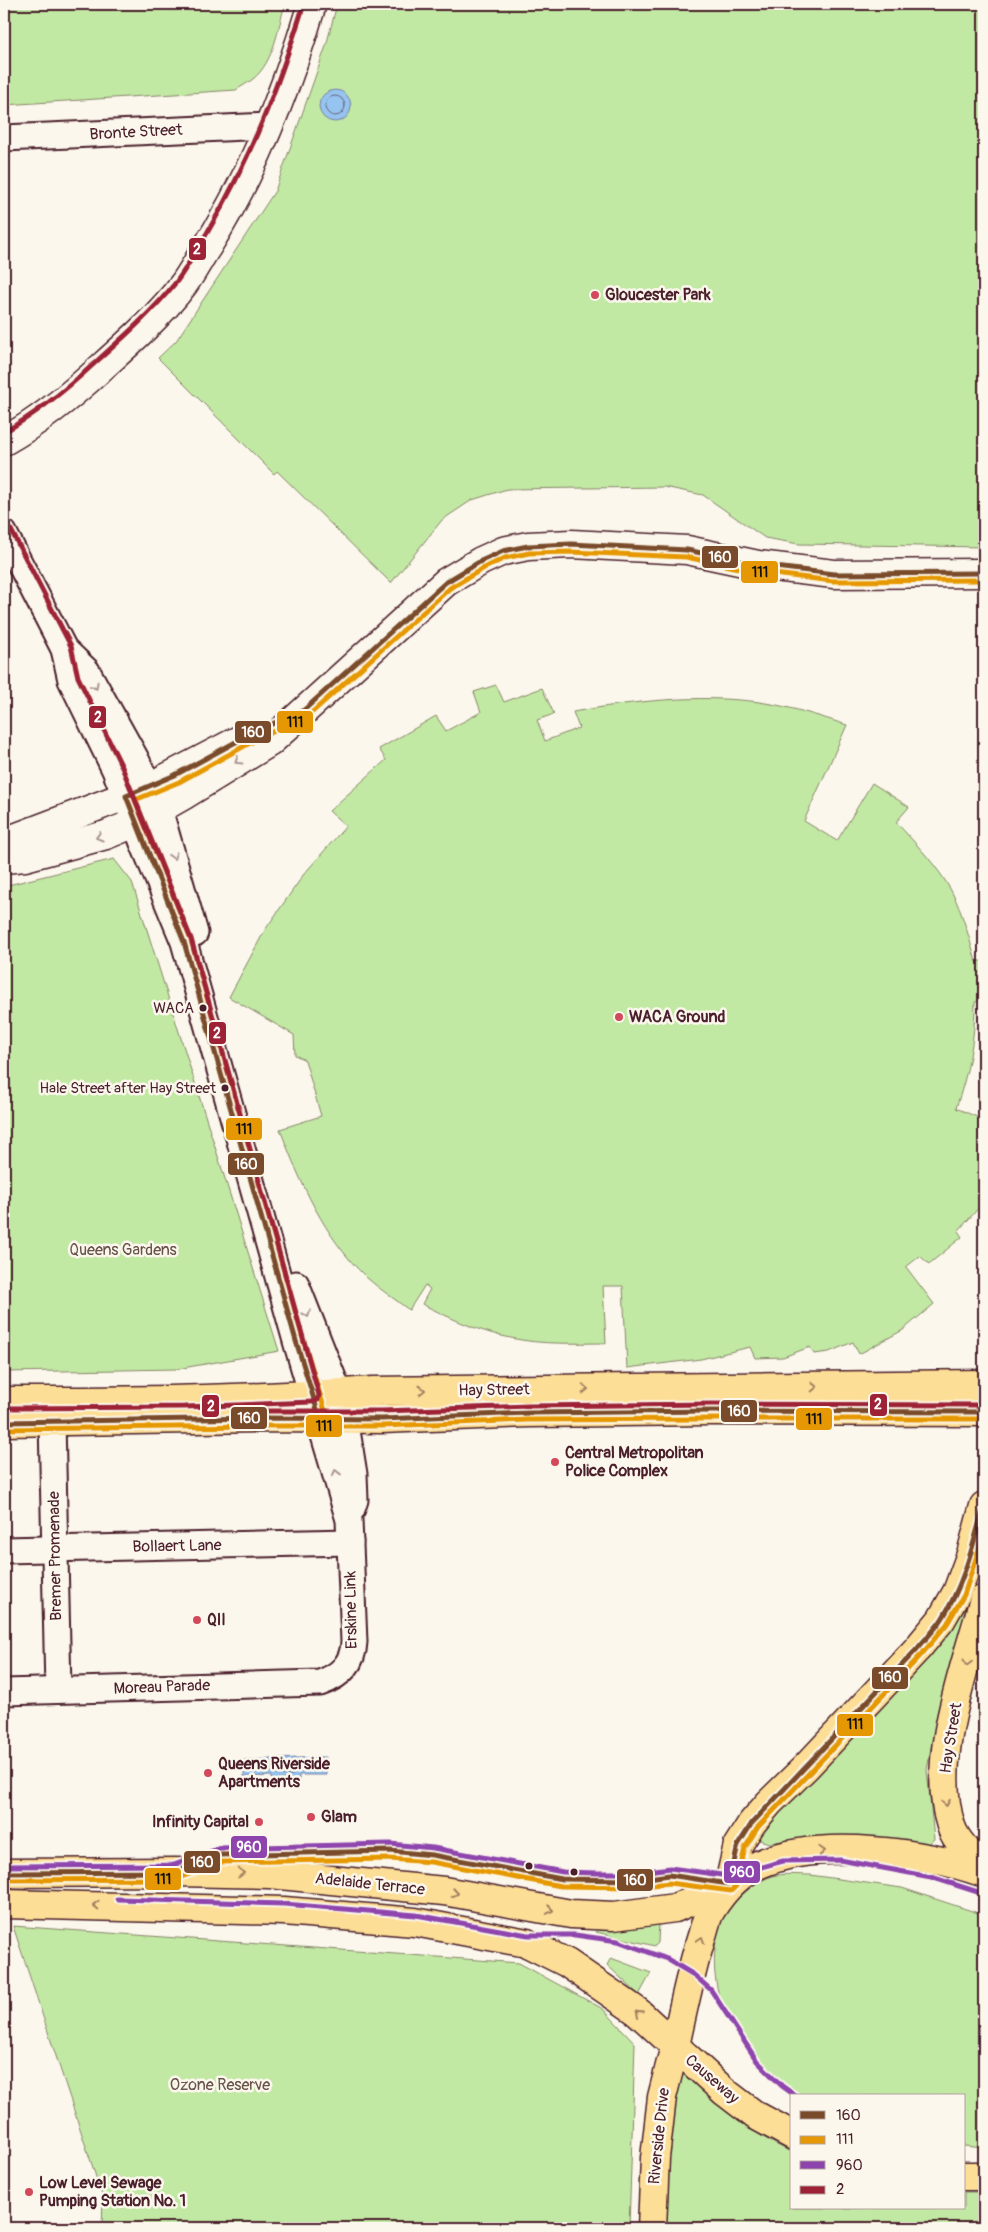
<svg xmlns="http://www.w3.org/2000/svg" width="988" height="2232" font-family="Pangolin,sans-serif">
	<style>
		.green { fill: #c2e9a4; stroke: #868468 }
		.water { fill: #96c4f0; stroke: #7882a1 }
		.lines { fill: none; stroke-linecap: round; stroke-linejoin: round }
		.shore { stroke: #68617a; stroke-width: 1 }
		.minor-casing { stroke: #4a1f2b; stroke-width: 29 }
		.tertiary-casing { stroke: #4a1f2b; stroke-width: 31 }
		.primary-casing { stroke: #4a1f2b; stroke-width: 31 }
		.trunk-casing { stroke: #4a1f2b; stroke-width: 31 }
		.minor { stroke: #fbf7ec; stroke-width: 25 }
		.tertiary { stroke: #fbf7ec; stroke-width: 28 }
		.primary { stroke: #fdde96; stroke-width: 28 }
		.trunk { stroke: #fdde96; stroke-width: 28 }
		.bus-1-casing { stroke: #fbf7ec; stroke-width: 9 }
		.bus-2-casing { stroke: #fbf7ec; stroke-width: 9 }
		.bus-3-casing { stroke: #fbf7ec; stroke-width: 9 }
		.bus-4-casing { stroke: #fbf7ec; stroke-width: 9 }
		.bus-1 { stroke: #7a4b2a; stroke-width: 5 }
		.bus-2 { stroke: #e69804; stroke-width: 5 }
		.bus-3 { stroke: #8e44ad; stroke-width: 5 }
		.bus-4 { stroke: #9d2235; stroke-width: 5 }
		.oneway { stroke: #ab9695 }
		.oneway2 { stroke: #a47e60 }
		.poi-dot { fill: #d1495b; stroke: #fbf7ec; stroke-width: 2 }
		.bus-dot { fill: #4a1f2b; stroke: #fbf7ec; stroke-width: 2 }
		.labels { text-anchor: middle; dominant-baseline: central; stroke-width: 5; stroke-linejoin: round; paint-order: stroke }
		.bus-label { font-size: 15px; fill: #4a1f2b; stroke: #fbf7ec; text-anchor: end }
		.street-label { font-size: 16px; fill: #4a1f2b; stroke: #fbf7ec }
		.poi-label { font-size: 16px; font-weight: bold; fill: #4a1f2b; stroke: #fbf7ec; text-anchor: start }
		.park-label { font-size: 16px; fill: #685249; stroke: #fbf7ec }
		.line-badge { stroke: #fbf7ec; stroke-width: 2 }
		.badge-label { font-size: 14px; text-anchor: middle; font-weight: bold; fill: #fff }
		.pale-badge-label { font-size: 14px; text-anchor: middle; font-weight: bold; fill: #111 }
	</style>
	<rect width="100%" height="100%" fill="#fbf7ec"/>
	<filter id="ink" filterUnits="userSpaceOnUse"><feTurbulence type="fractalNoise" baseFrequency=".02" numOctaves="2"/><feDisplacementMap in="SourceGraphic" scale="10" xChannelSelector="R" yChannelSelector="G"/><feConvolveMatrix kernelMatrix="1 2 1 2 8 2 1 2 1" color-interpolation-filters="sRGB"/></filter>
	<g filter="url(#ink)">
		<!-- green -->
		<g class="green">
			<path d="M4 4H285C278 28 274 62 253 79 248 83 242 86 236 90L4 105Z"/>
			<path d="M337 4H984V547L799 544 765 538 703 495 664 487 507 489 472 500 442 520 391 583 277 471 274 474 158 358 176 341 275 191 326 46Z"/>
			<path d="M496 685 504 702 542 688 554 714 537 720 545 741 579 728 573 712C634 701 697 694 759 702 789 706 818 716 847 725L804 821 837 841 872 783 909 807 896 822C913 841 932 860 946 882 961 905 968 935 976 961H984V1001L975 1002C975 1040 968 1073 956 1108L984 1120V1202L958 1231 962 1237 929 1264 920 1256 906 1267 934 1304 903 1330 859 1354 853 1342 829 1352 814 1354 810 1347 783 1357 755 1358 750 1347 701 1359 627 1368 623 1286H603L606 1343C575 1343 542 1345 511 1338 479 1332 450 1318 422 1304L430 1289 425 1285 409 1310C395 1299 379 1289 366 1277 324 1237 300 1182 280 1129L321 1116 305 1060 295 1055 294 1035 229 997 265 930 304 874 346 826 329 811 386 760 379 749 436 716 446 731 481 712 474 692Z"/>
			<path d="M114 859 132 882 279 1351 177 1369 4 1372V886Z"/>
			<path d="M962 1604 970 1607 934 1731 927 1770 934 1839 928 1845 836 1838 788 1840 770 1843 759 1840 757 1837Z"/>
			<path d="M810 1875 902 1888 984 1915V2148L964 2146V2096H794C747 2063 709 2009 715 1949 716 1931 721 1918 733 1904 743 1893 758 1880 773 1876 784 1873 798 1875 810 1875Z"/>
			<path d="M659 1921 658 1943 655 1946 596 1932 598 1928Z"/>
			<path d="M13 1926 519 1963 603 2009 635 2043 629 2228H102L103 2198Z"/>
			<path d="M611 1958 651 1973 639 1995 607 1965Z"/>
			<path d="M681 2070C716 2101 749 2134 792 2152V2208H964V2192H984V2228H664L674 2095Z"/>
		</g>
		<!-- water -->
		<g class="water">
			<circle cx="335" cy="106" r="16"/>
			<path d="M326 1757V1775H299V1780H272V1776L244 1777V1760Z"/>
		</g>
		<g class="lines">
			<!-- shore -->
			<g class="shore">
				<circle cx="335" cy="106" r="10"/>
				<path d="M319 1762 321 1764 320 1769 299 1770 292 1775H278L271 1771 251 1772 249 1769 251 1765Z"/>
			</g>
			<!-- minor casing -->
			<g class="minor-casing">
				<g id="minor">
					<path d="M4 138 268 126"/>
					<path d="M4 533 64 649 71 680 115 770 143 843 184 942 296 1341 349 1520 354 1642C353 1664 340 1676 320 1683L4 1692"/>
					<path d="M64 649 87 671 136 759 159 809 195 933"/>
					<path d="M296 1284 339 1393 345 1418 354 1474 355 1500 352 1509"/>
					<path d="M52 1421 58 1690"/>
					<path d="M4 1550 350 1542"/>
				</g>
			</g>
			<!-- tertiary casing -->
			<g class="tertiary-casing">
				<g id="tertiary">
					<path d="M4 441C40 421 73 394 103 366 131 341 160 315 183 285 192 273 199 259 207 247 254 172 287 88 312 4"/>
					<path d="M4 842 149 787 243 738"/>
					<path d="M4 859 25 857 106 835 135 823 184 795 270 742 446 582 481 561 503 551 528 546 571 544 687 550 758 565 834 574 984 573"/>
				</g>
			</g>
			<!-- primary casing -->
			<g class="primary-casing">
				<g id="primary">
					<path d="M4 1401C127 1401 250 1400 373 1391L984 1384"/>
					<path d="M4 1422 267 1418 382 1419 529 1413 712 1411 984 1412"/>
					<path d="M984 1599C966 1666 929 1758 951 1826 956 1842 972 1856 984 1867"/>
					<path d="M729 1884 738 1845 752 1823 769 1803 806 1767 917 1649 941 1620 957 1592 971 1554 984 1506"/>
					<path d="M652 2228 655 2158 662 2097 675 2046"/>
				</g>
			</g>
			<!-- trunk casing -->
			<g class="trunk-casing">
				<g id="trunk">
					<path d="M4 1873 175 1872 270 1874 444 1891 571 1914 614 1916 675 1908 729 1884"/>
					<path d="M4 1904 284 1911 415 1922 527 1943 567 1963 638 2012 725 2092 755 2115 792 2135"/>
					<path d="M675 2046C683 2010 690 1974 701 1939 704 1930 706 1918 711 1910 723 1891 739 1873 760 1864 819 1838 925 1852 984 1873"/>
					<path d="M964 2176H984"/>
				</g>
			</g>
			<!-- minor -->
			<use href="#minor" class="minor"/>
			<!-- tertiary -->
			<use href="#tertiary" class="tertiary"/>
			<!-- primary -->
			<use href="#primary" class="primary"/>
			<!-- trunk -->
			<use href="#trunk" class="trunk"/>
			<!-- bus-1 casing -->
			<g class="bus-1-casing">
				<g id="bus-1">
					<path d="M320 1419 296 1341 184 942 126 796 175 775 256 731 304 710 446 582 481 561 503 551 528 546 571 544 687 550 758 565 834 574 984 573"/>
					<path d="M4 1422 267 1418 382 1419 529 1413 712 1411 984 1412"/>
					<path d="M4 1873 175 1872 221 1855 390 1851 432 1855 562 1879 635 1880 669 1875 729 1884 738 1845 752 1823 917 1649C925 1639 935 1630 942 1619 964 1584 973 1545 984 1506"/>
				</g>
			</g>
			<!-- bus-2 casing -->
			<g class="bus-2-casing">
				<g id="bus-2">
					<path d="M327 1417 303 1339 191 940 135 800 179 782 259 738 308 716 450 588 484 568 505 558 529 553 571 552 686 557 757 572 833 581 984 580"/>
					<path d="M4 1429 267 1426H382L529 1420 712 1419H984"/>
					<path d="M4 1880 176 1879 222 1862 390 1859 431 1862 561 1886 635 1887 669 1883 731 1891 736 1886 745 1848 758 1827 922 1654 947 1624 964 1595 984 1534"/>
				</g>
			</g>
			<!-- bus-3 casing -->
			<g class="bus-3-casing">
				<g id="bus-3">
					<path d="M4 1866 174 1865 220 1848 390 1844 433 1848 563 1872 597 1873H634L670 1868 729 1876 783 1861 840 1860 931 1877 984 1894"/>
					<path d="M117 1899 284 1904 416 1915 528 1935H575L618 1941 667 1959 694 1975 711 1990 757 2061 782 2086 796 2096"/>
				</g>
			</g>
			<!-- bus-4 casing -->
			<g class="bus-4-casing">
				<g id="bus-4">
					<path d="M4 432C38 413 68 388 97 361 125 336 153 311 177 281 188 266 197 249 207 233 250 161 279 84 304 4"/>
					<path d="M4 1408 185 1407 312 1402 318 1400 319 1395 191 939 122 767 78 677 71 646 11 530"/>
					<path d="M261 1411H382L529 1406 712 1404 984 1405"/>
				</g>
			</g>
			<!-- bus-1 -->
			<use href="#bus-1" class="bus-1"/>
			<!-- bus-2 -->
			<use href="#bus-2" class="bus-2"/>
			<!-- bus-3 -->
			<use href="#bus-3" class="bus-3"/>
			<!-- bus-4 -->
			<use href="#bus-4" class="bus-4"/>
		</g>
		<!-- one-way arrows -->
		<defs><path id="oneway-chevron" d="M-2-3.5L2.5 0L-2 3.5" fill="none" stroke-width="1.6" stroke-linecap="round" stroke-linejoin="round" transform="scale(1.25)"/></defs>
		<g class="oneway">
			<use href="#oneway-chevron" transform="translate(95 686) rotate(61)"/>
			<use href="#oneway-chevron" transform="translate(238 761) rotate(148)"/>
			<use href="#oneway-chevron" transform="translate(99 837) rotate(164)"/>
			<use href="#oneway-chevron" transform="translate(173 856) rotate(74)"/>
			<use href="#oneway-chevron" transform="translate(307 1314) rotate(70)"/>
			<use href="#oneway-chevron" transform="translate(336 1473) rotate(-104)"/>
		</g>
		<g class="oneway2">
			<use href="#oneway-chevron" transform="translate(814 1387) rotate(-1)"/>
			<use href="#oneway-chevron" transform="translate(585 1389) rotate(-1)"/>
			<use href="#oneway-chevron" transform="translate(422 1390) rotate(-1)"/>
			<use href="#oneway-chevron" transform="translate(967 1663) rotate(105)"/>
			<use href="#oneway-chevron" transform="translate(946 1803) rotate(80)"/>
			<use href="#oneway-chevron" transform="translate(822 1851) rotate(-5)"/>
			<use href="#oneway-chevron" transform="translate(241 1873) rotate(1)"/>
			<use href="#oneway-chevron" transform="translate(455 1893) rotate(10)"/>
			<use href="#oneway-chevron" transform="translate(96 1905) rotate(-178)"/>
			<use href="#oneway-chevron" transform="translate(550 1910) rotate(10)"/>
			<use href="#oneway-chevron" transform="translate(701 1940) rotate(-72)"/>
			<use href="#oneway-chevron" transform="translate(639 2013) rotate(-140)"/>
		</g>
	</g>
	<!-- markers -->
	<g class="poi-dot">
		<circle cx="595" cy="295" r="5"/>
		<circle cx="619" cy="1017" r="5"/>
		<circle cx="555" cy="1462" r="5"/>
		<circle cx="197" cy="1620" r="5"/>
		<circle cx="208" cy="1773" r="5"/>
		<circle cx="311" cy="1817" r="5"/>
		<circle cx="259" cy="1822" r="5"/>
		<circle cx="29" cy="2192" r="5"/>
	</g>
	<g class="bus-dot">
		<circle cx="203" cy="1008" r="4.5"/>
		<circle cx="225" cy="1088" r="4.5"/>
		<circle cx="529" cy="1866" r="4.5"/>
		<circle cx="574" cy="1872" r="4.5"/>
	</g>
	<g class="labels">
		<!-- bus labels -->
		<g class="bus-label">
			<text x="194" y="1008">WACA</text>
			<text x="216" y="1088">Hale Street after Hay Street</text>
		</g>
		<!-- street labels -->
		<g class="street-label">
			<text transform="translate(136 132) rotate(-3)">Bronte Street</text>
			<text transform="translate(494 1390) rotate(-1)">Hay Street</text>
			<text transform="translate(177 1546) rotate(-1)">Bollaert Lane</text>
			<text transform="translate(55 1556) rotate(-91)">Bremer Promenade</text>
			<text transform="translate(351 1610) rotate(-91)">Erskine Link</text>
			<text transform="translate(162 1687) rotate(-2)">Moreau Parade</text>
			<text transform="translate(951 1738) rotate(-81)">Hay Street</text>
			<text transform="translate(370 1884) rotate(6)">Adelaide Terrace</text>
			<text transform="translate(712 2079) rotate(41)">Causeway</text>
			<text transform="translate(659 2136) rotate(-84)">Riverside Drive</text>
		</g>
		<!-- poi labels -->
		<g class="poi-label">
			<text x="605" y="295">Gloucester Park</text>
			<text x="629" y="1017">WACA Ground</text>
			<text x="565" y="1453">Central Metropolitan<tspan x="565" dy="18">Police Complex</tspan></text>
			<text x="207" y="1620">QII</text>
			<text x="218" y="1764">Queens Riverside<tspan x="218" dy="18">Apartments</tspan></text>
			<text x="321" y="1817">Glam</text>
			<text x="249" y="1822" text-anchor="end">Infinity Capital</text>
			<text x="39" y="2183">Low Level Sewage<tspan x="39" dy="18">Pumping Station No. 1</tspan></text>
		</g>
		<!-- park labels -->
		<g class="park-label">
			<text x="123" y="1250">Queens Gardens</text>
			<text x="220" y="2085">Ozone Reserve</text>
		</g>
	</g>
	<g class="line-badge">
		<rect x="188" y="237" width="19" height="24" rx="5" fill="#9d2235"/>
		<rect x="701" y="545" width="38" height="24" rx="5" fill="#7a4b2a"/>
		<rect x="740" y="560" width="39" height="24" rx="5" fill="#e69804"/>
		<rect x="88" y="705" width="19" height="24" rx="5" fill="#9d2235"/>
		<rect x="276" y="710" width="38" height="24" rx="5" fill="#e69804"/>
		<rect x="234" y="720" width="38" height="24" rx="5" fill="#7a4b2a"/>
		<rect x="208" y="1021" width="19" height="24" rx="5" fill="#9d2235"/>
		<rect x="225" y="1117" width="38" height="24" rx="5" fill="#e69804"/>
		<rect x="227" y="1152" width="38" height="24" rx="5" fill="#7a4b2a"/>
		<rect x="869" y="1393" width="19" height="24" rx="5" fill="#9d2235"/>
		<rect x="201" y="1394" width="19" height="24" rx="5" fill="#9d2235"/>
		<rect x="720" y="1399" width="38" height="24" rx="5" fill="#7a4b2a"/>
		<rect x="230" y="1406" width="38" height="24" rx="5" fill="#7a4b2a"/>
		<rect x="795" y="1407" width="38" height="24" rx="5" fill="#e69804"/>
		<rect x="305" y="1414" width="38" height="24" rx="5" fill="#e69804"/>
		<rect x="871" y="1666" width="38" height="24" rx="5" fill="#7a4b2a"/>
		<rect x="836" y="1713" width="38" height="24" rx="5" fill="#e69804"/>
		<rect x="230" y="1835" width="38" height="24" rx="5" fill="#8e44ad"/>
		<rect x="183" y="1850" width="38" height="24" rx="5" fill="#7a4b2a"/>
		<rect x="723" y="1860" width="38" height="24" rx="5" fill="#8e44ad"/>
		<rect x="144" y="1867" width="38" height="24" rx="5" fill="#e69804"/>
		<rect x="616" y="1868" width="38" height="24" rx="5" fill="#7a4b2a"/>
	</g>
	<g class="badge-label">
		<text x="197" y="254">2</text>
		<text x="720" y="562">160</text>
		<text x="98" y="722">2</text>
		<text x="253" y="737">160</text>
		<text x="217" y="1038">2</text>
		<text x="246" y="1169">160</text>
		<text x="878" y="1409">2</text>
		<text x="211" y="1411">2</text>
		<text x="739" y="1416">160</text>
		<text x="249" y="1423">160</text>
		<text x="890" y="1682">160</text>
		<text x="249" y="1852">960</text>
		<text x="202" y="1867">160</text>
		<text x="742" y="1877">960</text>
		<text x="635" y="1885">160</text>
	</g>
	<g class="pale-badge-label">
		<text x="760" y="577">111</text>
		<text x="295" y="727">111</text>
		<text x="244" y="1134">111</text>
		<text x="814" y="1424">111</text>
		<text x="324" y="1431">111</text>
		<text x="855" y="1729">111</text>
		<text x="163" y="1884">111</text>
	</g>
	<!-- margin -->
	<rect width="988" height="2232" fill="none" stroke="#fbf7ec" stroke-width="20"/>
	<rect x="10" y="10" width="968" height="2212" fill="none" stroke="#4a1f2b" stroke-width="2" filter="url(#ink)"/>
	<!-- legend -->
	<rect x="790" y="2094" width="175" height="115" fill="#fbf7ec" stroke="#b4a19f"/>
	<rect x="800" y="2111" width="25" height="8" fill="#7a4b2a" stroke="#b4a19f"/>
	<text x="836" y="2120" font-size="15" fill="#4a1f2b">160</text>
	<rect x="800" y="2136" width="25" height="8" fill="#e69804" stroke="#b4a19f"/>
	<text x="836" y="2144" font-size="15" fill="#4a1f2b">111</text>
	<rect x="800" y="2161" width="25" height="8" fill="#8e44ad" stroke="#b4a19f"/>
	<text x="836" y="2170" font-size="15" fill="#4a1f2b">960</text>
	<rect x="800" y="2186" width="25" height="8" fill="#9d2235" stroke="#b4a19f"/>
	<text x="836" y="2194" font-size="15" fill="#4a1f2b">2</text>
</svg>
